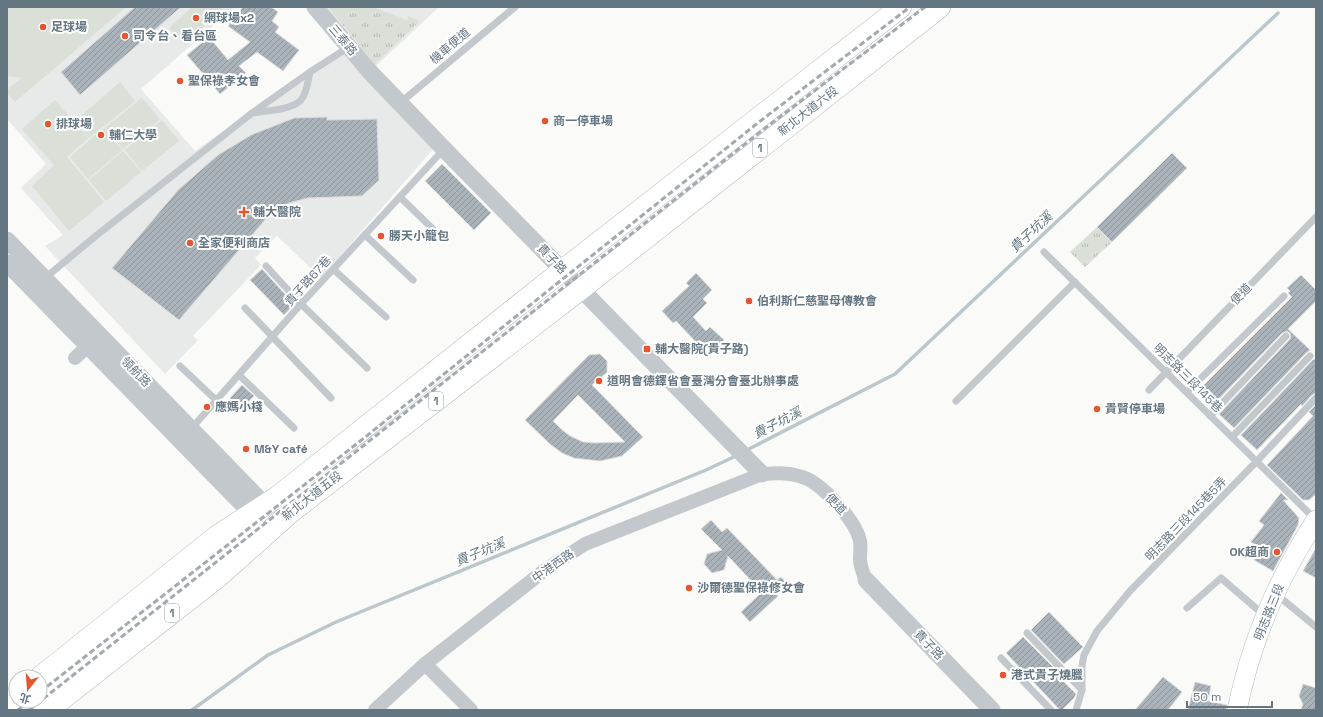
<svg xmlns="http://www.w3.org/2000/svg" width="1323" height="717" font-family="'Space Grotesk','Noto Sans TC',sans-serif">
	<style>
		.built { fill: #e8e9e9 }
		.grass { fill: url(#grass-tufts) }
		.park { fill: #dadfd7 }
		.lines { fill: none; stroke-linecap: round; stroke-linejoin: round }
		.stream { stroke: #bbc7cb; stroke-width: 3.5 }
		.building { fill: url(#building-hatch); stroke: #dcdcda; fill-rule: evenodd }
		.secondary-casing { stroke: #b3babf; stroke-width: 20 }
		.primary-casing { stroke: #b5babe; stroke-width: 22 }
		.service { stroke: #c3c8cc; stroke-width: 7 }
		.minor { stroke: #c3c8cc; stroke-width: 14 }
		.tertiary { stroke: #c3c8cc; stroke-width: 17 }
		.secondary { stroke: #fff; stroke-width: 19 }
		.primary { stroke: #fff; stroke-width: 21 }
		.rail { stroke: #a2aab0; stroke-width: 3; stroke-dasharray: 6 3; stroke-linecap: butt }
		.poi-dot { fill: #e4572e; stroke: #fff; stroke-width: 1.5 }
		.labels { text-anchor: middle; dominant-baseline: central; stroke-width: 4; stroke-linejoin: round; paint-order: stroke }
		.shield { fill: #fff; stroke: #939fa8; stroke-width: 1 }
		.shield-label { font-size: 11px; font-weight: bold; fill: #657683 }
		.poi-label { font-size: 12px; font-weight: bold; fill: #657683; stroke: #fff; text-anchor: start }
		.street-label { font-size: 12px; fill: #657683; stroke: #fff }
		.water-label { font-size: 13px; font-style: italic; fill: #60757c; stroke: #fff }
	</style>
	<defs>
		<pattern id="grass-tufts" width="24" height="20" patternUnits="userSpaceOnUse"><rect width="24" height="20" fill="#dadfd7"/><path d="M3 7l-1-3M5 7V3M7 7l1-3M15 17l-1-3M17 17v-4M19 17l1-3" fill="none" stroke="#b4b9b4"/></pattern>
		<pattern id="building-hatch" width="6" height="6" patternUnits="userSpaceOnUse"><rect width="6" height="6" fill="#aab3b9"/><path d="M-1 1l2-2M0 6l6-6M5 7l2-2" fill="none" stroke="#8e969c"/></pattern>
	</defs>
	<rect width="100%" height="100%" fill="#fafaf8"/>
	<!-- built -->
	<g class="built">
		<path d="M7 7H235L141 89 195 151 339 50 434 148 321 278 277 236 255 258 261 265 193 336 198 340 165 374 45 246 63 235 21 188 46 164 7 119Z"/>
		<path d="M325 7H439L375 67Z"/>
	</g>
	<!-- grass -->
	<g class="grass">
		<path d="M328 7H373L407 20 408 16 420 21 375 64Z"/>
		<path d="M1097 227 1112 242 1085 267 1070 252Z"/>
	</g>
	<!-- park -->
	<g class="park">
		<path d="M7 7H126L15 102 7 93V90L22 78 7 76Z"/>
		<path d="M192 7H221L223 9 184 44 169 28Z"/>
		<path d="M120 82 135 101 89 138 75 121Z"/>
		<path d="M142 98 160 119 123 149 105 128Z"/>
		<path d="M55 100 88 138 67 157 104 202 69 231 32 186 54 165 22 129Z"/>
		<path d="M162 120 179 141 142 171 125 150Z"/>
		<path d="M104 128 122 150 88 179 70 157Z"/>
		<path d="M123 151 141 172 106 201 89 180Z"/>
	</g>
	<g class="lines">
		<!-- stream -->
		<g class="stream">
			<path d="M745 451 895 374 1278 13"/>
			<path d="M192 710 268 655 336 622 706 470 738 455"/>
		</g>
	</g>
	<!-- building -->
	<g class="building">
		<path d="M135 7H181L80 95 61 72Z"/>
		<path d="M243 7H271L278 12 272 21 279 27 275 32 299 50 283 71 257 52 239 66 246 73 220 94 187 55 209 37 228 60 250 42 228 26Z"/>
		<path d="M327 117V120L377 119 379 180 362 196 308 198 289 203 270 214 179 320 112 268 178 190 218 155 251 135 294 118Z"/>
		<path d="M1172 153 1187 168 1112 242 1097 227Z"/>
		<path d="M442 164 491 213 474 230 425 181Z"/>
		<path d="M262 269 294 304 284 315 250 280Z"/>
		<path d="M696 273 712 290 703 299 707 303 693 317 706 331 710 327 724 340 712 352 701 341 698 344 676 321 673 323 662 311 689 286 686 283Z"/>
		<path d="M1301 275 1316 290V301L1288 329 1310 350 1306 353 1234 428 1219 414 1290 339 1291 337 1290 333 1287 331 1282 333 1211 407 1201 396 1200 389 1292 297 1288 293 1290 291 1287 288Z"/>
		<path d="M600 354 607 361V372L592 385 643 437 622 456 600 461 574 458 562 453 550 444 525 420 589 355ZM578 395 625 442 594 443 583 442 570 436 561 429 553 421Z"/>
		<path d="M1314 359 1316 361V393L1312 395 1302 406 1301 404 1257 450 1241 435Z"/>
		<path d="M242 385 254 396 241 409 230 398Z"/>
		<path d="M1316 405V494L1309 500H1303L1267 465 1313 416 1309 412Z"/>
		<path d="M1281 493 1288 500H1283L1299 518 1298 525 1273 571 1254 560 1261 548 1251 542 1264 525 1259 521Z"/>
		<path d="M711 520 722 532 727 528 777 580 781 577 787 584 776 594 778 596 750 622 741 612 762 592 728 556 724 570 712 573 704 564 707 554 722 550 701 529Z"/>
		<path d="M1316 548V578L1303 571Z"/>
		<path d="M1049 612 1083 647 1064 664 1031 630Z"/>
		<path d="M1023 637 1057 671 1055 673 1076 694 1074 698 1062 710H1060L1006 653Z"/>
		<path d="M1163 677 1182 692 1168 710H1135Z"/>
		<path d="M1195 682 1211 686 1208 701 1227 705 1226 710H1188Z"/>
		<path d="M1303 684 1316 688V710H1301L1303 704 1299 696Z"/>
	</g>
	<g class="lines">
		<!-- secondary casing -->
		<g class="secondary-casing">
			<path id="secondary" d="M1237 710C1251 642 1278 578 1316 520"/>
		</g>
		<!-- primary casing -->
		<g class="primary-casing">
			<g id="primary">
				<path d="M40 677 217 536 277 497 563 270 901 7"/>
				<path d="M40 696 254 528"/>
				<path d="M7 703 16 696"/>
				<path d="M23 710 34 701"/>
				<path d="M48 710 218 577 291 512 581 289 940 7"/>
			</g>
		</g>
		<!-- service -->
		<g class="service">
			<path d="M310 72C308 81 307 93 301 100 292 110 265 111 252 113L310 72 349 47"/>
			<path d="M400 103 515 7"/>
			<path d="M400 197 437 233"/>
			<path d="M365 235 413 280"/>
			<path d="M1044 252 1316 520"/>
			<path d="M266 266 301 304 367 368"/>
			<path d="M333 269 386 317"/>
			<path d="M45 278 97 235 252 113"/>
			<path d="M245 308 331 398"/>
			<path d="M180 366 217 401"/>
			<path d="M239 375 294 428"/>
			<path d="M1149 390 1316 217"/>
			<path d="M1187 392 1284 296"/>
			<path d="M956 401 1075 282"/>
			<path d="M1210 416 1286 336"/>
			<path d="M191 429 301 304 444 149"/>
			<path d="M1232 437 1310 356"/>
			<path d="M1276 594 1316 627"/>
			<path d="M1187 608 1221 578 1265 616"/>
			<path d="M1027 633 1082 690"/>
			<path d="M1001 658 1051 710"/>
			<path d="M1076 710 1082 690V666L1084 655 1097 631 1130 591 1257 461 1316 398"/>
		</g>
		<!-- minor -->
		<g class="minor">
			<path d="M75 358 95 339"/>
			<path d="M425 664 471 710"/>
			<path d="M375 710 425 664 545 570 585 544 762 474C777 473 791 472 805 478 823 485 856 521 860 541 861 547 860 553 860 559 860 567 863 573 866 580"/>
		</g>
		<!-- tertiary -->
		<g class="tertiary">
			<path d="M315 7 371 73 444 149 762 474"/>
			<path d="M7 240 265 505"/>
			<path d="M7 263 252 514"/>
			<path d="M866 580 992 710"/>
		</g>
		<!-- secondary -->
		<use href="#secondary" class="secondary"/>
		<!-- primary -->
		<use href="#primary" class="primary"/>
		<!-- rail -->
		<g class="rail">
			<path d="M40 692 359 442 759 122 910 7"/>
			<path d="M18 710 29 701"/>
			<path d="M29 710 764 129 925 7"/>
		</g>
	</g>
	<!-- markers -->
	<g class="poi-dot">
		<circle cx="196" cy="18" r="4"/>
		<circle cx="43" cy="27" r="4"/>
		<circle cx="125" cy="36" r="4"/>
		<circle cx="180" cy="81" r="4"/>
		<circle cx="545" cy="121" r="4"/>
		<circle cx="48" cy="124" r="4"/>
		<circle cx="101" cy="135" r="4"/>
		<path d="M242 206h4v4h4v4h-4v4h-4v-4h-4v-4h4z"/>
		<circle cx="381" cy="236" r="4"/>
		<circle cx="190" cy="243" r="4"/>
		<circle cx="749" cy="301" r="4"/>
		<rect x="643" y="345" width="8" height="8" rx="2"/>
		<circle cx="599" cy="381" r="4"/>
		<circle cx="207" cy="407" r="4"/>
		<circle cx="1097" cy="409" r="4"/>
		<circle cx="246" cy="449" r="4"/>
		<circle cx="1277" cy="552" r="4"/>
		<circle cx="689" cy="588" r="4"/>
		<circle cx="1003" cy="675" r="4"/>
	</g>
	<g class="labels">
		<!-- shield labels -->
		<g class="shield">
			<rect x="753" y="139" width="14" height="18" rx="3"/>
			<rect x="429" y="392" width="14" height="18" rx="3"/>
			<rect x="165" y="604" width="14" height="18" rx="3"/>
		</g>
		<g class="shield-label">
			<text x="760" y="148">1</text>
			<text x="436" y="401">1</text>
			<text x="172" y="613">1</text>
		</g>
		<!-- poi labels -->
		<g class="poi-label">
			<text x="204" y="18">網球場x2</text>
			<text x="51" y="27">足球場</text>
			<text x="133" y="36">司令台、看台區</text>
			<text x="188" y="81">聖保祿孝女會</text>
			<text x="553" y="121">商一停車場</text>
			<text x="56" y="124">排球場</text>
			<text x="109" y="135">輔仁大學</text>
			<text x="253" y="212">輔大醫院</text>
			<text x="389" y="236">勝天小籠包</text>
			<text x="198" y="243">全家便利商店</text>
			<text x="757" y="301">伯利斯仁慈聖母傳教會</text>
			<text x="655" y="349">輔大醫院(貴子路)</text>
			<text x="607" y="381">道明會德鐸省會臺灣分會臺北辦事處</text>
			<text x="215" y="407">應媽小棧</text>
			<text x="1105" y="409">貴賢停車場</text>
			<text x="254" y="449">M&amp;Y café</text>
			<text x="1269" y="552" text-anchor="end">OK超商</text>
			<text x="697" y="588">沙爾德聖保祿修女會</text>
			<text x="1011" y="675">港式貴子燒臘</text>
		</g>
		<!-- street labels -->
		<g class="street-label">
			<text transform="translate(343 40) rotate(50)">三泰路</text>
			<text transform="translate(450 46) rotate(-40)">機車便道</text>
			<text transform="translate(808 111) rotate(-38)">新北大道六段</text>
			<text transform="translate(552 259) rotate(46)">貴子路</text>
			<text transform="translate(308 281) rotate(-48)">貴子路67巷</text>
			<text transform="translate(1241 294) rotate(-46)">便道</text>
			<text transform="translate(136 372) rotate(46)">領航路</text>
			<text transform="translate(1188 378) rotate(45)">明志路三段145巷</text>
			<text transform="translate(312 496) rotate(-38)">新北大道五段</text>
			<text transform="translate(836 504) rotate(46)">便道</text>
			<text transform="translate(1186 519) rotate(-46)">明志路三段145巷5弄</text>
			<text transform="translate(553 566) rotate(-35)">中港西路</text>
			<text transform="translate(1269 612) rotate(-68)">明志路三段</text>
			<text transform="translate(929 645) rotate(46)">貴子路</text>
		</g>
		<!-- water labels -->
		<g class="water-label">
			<text transform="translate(1031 232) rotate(-43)">貴子坑溪</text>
			<text transform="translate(777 423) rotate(-27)">貴子坑溪</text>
			<text transform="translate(480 552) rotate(-22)">貴子坑溪</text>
		</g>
	</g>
	<!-- border -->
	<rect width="1323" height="717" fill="none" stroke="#657683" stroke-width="16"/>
	<!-- north arrow -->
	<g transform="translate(28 689) rotate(197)"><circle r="19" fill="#ffffff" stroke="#c1c8cd"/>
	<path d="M0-3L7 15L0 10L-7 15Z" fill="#e4572e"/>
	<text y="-6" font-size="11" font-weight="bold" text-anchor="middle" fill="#657683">北</text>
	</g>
	<!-- scale -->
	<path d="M1187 701v6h85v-6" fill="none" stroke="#657683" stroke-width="2"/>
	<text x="1193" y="701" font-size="12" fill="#657683" stroke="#ffffff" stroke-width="3" paint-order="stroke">50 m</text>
</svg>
